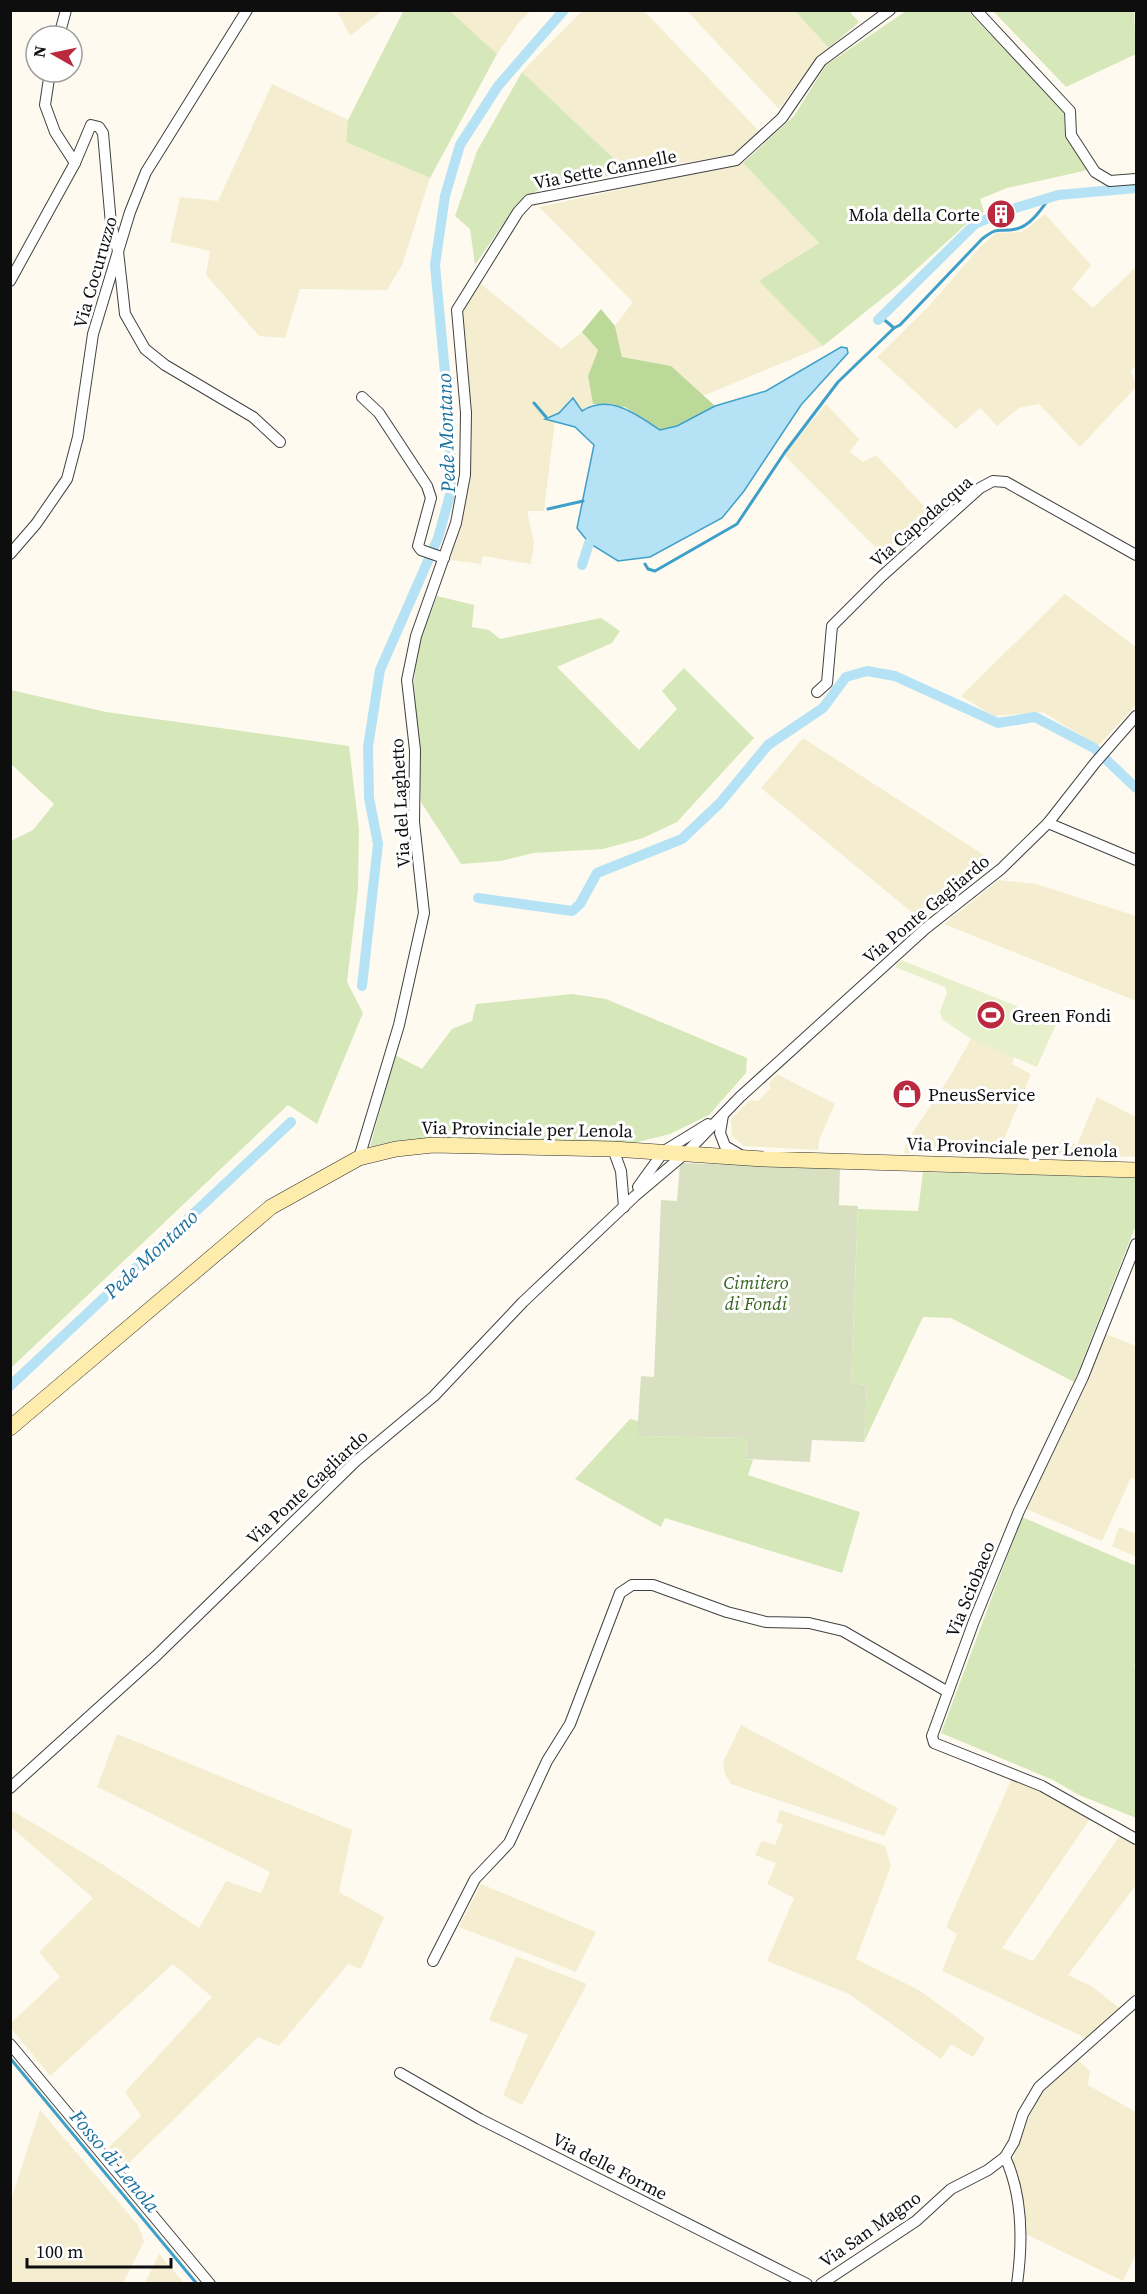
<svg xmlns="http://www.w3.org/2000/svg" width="1147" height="2294" font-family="'Source Serif 4',serif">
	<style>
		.farmland { fill: #f4edd0 }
		.green { fill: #d6e8b9 }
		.forest { fill: #bcd999 }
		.cemetery { fill: #d9e0c1 }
		.pitch { fill: #e7f0cb }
		.water { fill: #b5e3f5; stroke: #3ea0ca; stroke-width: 1.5 }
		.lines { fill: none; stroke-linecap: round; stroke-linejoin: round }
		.stream { stroke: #3ea0ca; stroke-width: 3 }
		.canal { stroke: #b5e3f5; stroke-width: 10 }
		.minor-casing { stroke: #414141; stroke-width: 12 }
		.secondary-casing { stroke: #303030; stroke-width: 16 }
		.minor { stroke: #fff; stroke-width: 10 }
		.secondary { stroke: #fdecac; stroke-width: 15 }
		.labels { text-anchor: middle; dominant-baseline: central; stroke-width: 6; stroke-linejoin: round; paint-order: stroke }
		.street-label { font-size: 18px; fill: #0e0e0e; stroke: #fff }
		.poi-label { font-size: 18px; fill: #0e0e0e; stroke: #fff; text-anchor: start }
		.park-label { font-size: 18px; font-style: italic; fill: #34641f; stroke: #fff }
		.water-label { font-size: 20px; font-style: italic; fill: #1a709d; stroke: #fff }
	</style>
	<rect width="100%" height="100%" fill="#fffaef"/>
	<!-- farmland -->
	<g class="farmland">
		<path d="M337 11H382L350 36Z"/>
		<path d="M450 11H531L520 21 497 54Z"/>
		<path d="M582 11H644L759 131 735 154 628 172 522 72Z"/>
		<path d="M687 11H795L829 48 815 60 779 109Z"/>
		<path d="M272 84 348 120 346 142 430 178 402 265 387 290 300 289 285 338 259 336 206 275 210 251 170 242 180 197 218 201Z"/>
		<path d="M743 163 819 243 760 281 823 346 703 396 671 366 622 357 615 326 633 302 539 207Z"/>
		<path d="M1045 214 1091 265 1072 289 1093 308 1136 267V366L1131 370 1136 387 1080 447 1039 404 1019 408 997 426 980 408 956 429 877 357 929 306 981 246 996 233 1022 232Z"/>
		<path d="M480 283 561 349 582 332 598 350 588 376 593 404 582 411 573 398 559 413 545 419 555 421 544 511H527L534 543 531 564 483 556 481 564 450 560 465 502 462 312Z"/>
		<path d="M826 404 859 439 850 452 863 462 876 455 938 521 891 563 784 455Z"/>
		<path d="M1065 594 1136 647V705L1098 746 1043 712 994 716 961 696Z"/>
		<path d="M803 738 993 861 920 919 761 788Z"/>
		<path d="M999 880 1036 884 1136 916V1001L944 924Z"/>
		<path d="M971 1039 1014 1057 1012 1064 1031 1074 997 1156 904 1153 906 1143 950 1076Z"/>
		<path d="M777 1074 835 1104 819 1140 818 1150 744 1146 732 1136 731 1119 750 1100 758 1101 770 1089 769 1083Z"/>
		<path d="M1097 1097 1136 1117V1157L1052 1154 1062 1139 1077 1145Z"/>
		<path d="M1106 1334 1136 1346V1480L1131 1478 1102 1541 1026 1509 1027 1503Z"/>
		<path d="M1119 1527 1136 1534V1557L1112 1546Z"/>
		<path d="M741 1725 898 1808 884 1836 731 1784 725 1774 723 1762Z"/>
		<path d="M117 1734 352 1830 339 1892 384 1917 361 1969 348 1964 279 2046 258 2037 125 2167 109 2147 141 2116 125 2092 212 1997 173 1964 50 2076 11 2028V2023L60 1977 39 1952 93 1898 11 1827V1810L102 1864 199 1928 226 1881 261 1893 270 1872 97 1787Z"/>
		<path d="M1012 1778 1041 1791 1090 1819 1002 1948 1033 1961 1121 1834 1136 1844V1885L1068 1975 1091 1986 1121 2009 1086 2038 942 1971 957 1934 946 1927Z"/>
		<path d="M780 1810 885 1846 891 1866 856 1959 919 1990 985 2038 973 2057 951 2044 941 2059 849 1994 767 1961 794 1898 767 1884 776 1863 755 1855 762 1841 775 1845 783 1825 776 1822Z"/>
		<path d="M481 1884 596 1932 576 1972 459 1927Z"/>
		<path d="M516 1956 587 1984 522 2105 503 2095 528 2035 489 2020Z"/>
		<path d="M1078 2060 1090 2071 1088 2085 1136 2112V2254L1123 2281 1026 2234 1013 2159 1030 2114 1042 2093Z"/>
		<path d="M40 2110 138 2225 144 2241 123 2283H11V2200Z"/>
		<path d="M159 2254 184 2283H145Z"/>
	</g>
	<!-- green -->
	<g class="green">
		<path d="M404 10 450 11 497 54 430 178 346 142 348 120Z"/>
		<path d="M967 10 1064 112 1065 136 1088 170 1007 188 980 199 984 212 972 219 900 284 823 346 759 281 819 243 743 163 794 116 826 65 906 11Z"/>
		<path d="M795 11H849L859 22 829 48Z"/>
		<path d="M993 11H1134L1136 54 1066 87Z"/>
		<path d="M522 72 628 172 536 191 515 207 475 265 470 229 455 216 477 151Z"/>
		<path d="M437 596 474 605 472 627 489 630 500 639 601 618 620 631 612 643 557 667 639 750 677 709 662 691 684 668 754 738 677 822 643 838 603 849 533 853 501 861 461 864 421 802 414 682 418 646Z"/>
		<path d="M11 690 106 712 349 746 359 829 358 889 347 982 363 1013 317 1124 288 1105 11 1368V841L33 830 54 804 11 764Z"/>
		<path d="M572 994 606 999 747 1058 746 1073 709 1115 670 1134 630 1144 402 1140 370 1147 395 1055 422 1069 452 1029 472 1021 476 1004Z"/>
		<path d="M923 1172 1136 1178V1225L1074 1382 951 1318 923 1317 864 1442 867 1385 851 1383 858 1209 918 1211Z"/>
		<path d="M630 1419 638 1421V1436L747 1438 746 1459 753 1460 748 1475 860 1512 842 1573 665 1518 661 1527 575 1479Z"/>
		<path d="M1022 1517 1136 1566V1661L1134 1666 1136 1668V1818L1079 1795 1053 1780 941 1733Z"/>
	</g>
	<!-- forest -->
	<path class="forest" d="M601 309 615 326 622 357 671 366 715 406 677 426 660 430 625 407 593 404 588 376 598 350 582 332Z"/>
	<!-- cemetery -->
	<path class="cemetery" d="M680 1163 840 1168 839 1205 858 1206 851 1383 867 1385 864 1442 812 1440 810 1462 746 1459 747 1438 637 1436 641 1376 654 1377 661 1200 677 1201Z"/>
	<!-- pitch -->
	<path class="pitch" d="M901 960 1057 1022 1037 1067 971 1039 942 1019 940 1011 947 993 945 987 895 967Z"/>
	<!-- water -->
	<path class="water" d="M841 347 847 348 848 353 801 405 744 491 722 518 650 557 618 561 589 543 577 528 594 445 575 427 545 419 559 413 573 398 582 411C610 393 637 415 660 430L677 426 715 406 766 391Z"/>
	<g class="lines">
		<!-- stream -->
		<g class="stream">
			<path d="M881 317 894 328 900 325 982 239C1000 225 998 233 1016 229 1031 226 1042 208 1050 197"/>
			<path d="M534 403 546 417"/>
			<path d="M548 509 583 501"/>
			<path d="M645 564 648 569 655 571 737 524 785 452 838 382 894 328"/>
			<path d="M10 2058 197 2284"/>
		</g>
		<!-- canal -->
		<g class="canal">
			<path d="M1009 210 1058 195 1136 188"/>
			<path d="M878 320 975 224 994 216"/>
			<path d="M582 565 589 543"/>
			<path d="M478 898 572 911 580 904 597 873 682 839 720 803 768 745 823 708 846 677 867 671 895 676 998 723 1035 717 1094 748 1136 788"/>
			<path d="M362 986 378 844 369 798 368 747 380 670 438 538 451 491 450 427 435 265 445 196 460 145 498 86 564 10"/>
			<path d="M10 1386 291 1122"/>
		</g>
		<!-- minor casing -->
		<g class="minor-casing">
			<g id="minor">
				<path d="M976 10 1070 111 1071 135 1095 172 1110 181 1136 179"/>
				<path d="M59 36 66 10"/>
				<path d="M50 72 45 105 55 132 75 163"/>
				<path d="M10 281 75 163 91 125 99 127 103 133 111 224 118 251 125 314 145 349 165 365 253 417 280 442"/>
				<path d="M362 397 379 413 427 486 431 498 418 546 421 550 444 558"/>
				<path d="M10 554 36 524 67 479 78 437 93 334 130 212 146 172 247 10"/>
				<path d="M817 692 827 683 832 626 882 576 980 488 993 481 1006 482 1136 555"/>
				<path d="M1048 823 1136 860"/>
				<path d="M723 1115 720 1133 725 1146 742 1156"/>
				<path d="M613 1149 621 1171 624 1207"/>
				<path d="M359 1158 399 1025 424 913 414 822 415 750 407 680 416 636 456 523 465 475 466 413 457 310 518 212 529 200 736 160 782 118 821 61 890 10"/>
				<path d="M638 1187 664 1151 708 1124"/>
				<path d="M1136 1244 1083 1377 1019 1511 974 1621 932 1736 934 1743 1042 1786 1136 1839"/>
				<path d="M10 1788 156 1656 356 1461 434 1396 523 1302 635 1196 686 1153 740 1097 925 929 1001 869 1048 823 1095 763 1136 716"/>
				<path d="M433 1961 475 1879 509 1843 547 1761 570 1724 620 1593 632 1585H653L727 1612 766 1622 809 1623 843 1631 948 1692"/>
				<path d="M10 2044 210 2284"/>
				<path d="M400 2073 480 2119 807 2284"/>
				<path d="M1005 2157C1023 2196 1023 2241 1017 2284"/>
				<path d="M821 2284 916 2221 951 2189 988 2170 1005 2157 1014 2142 1023 2114 1039 2087 1136 2001"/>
			</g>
		</g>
		<!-- secondary casing -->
		<g class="secondary-casing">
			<path id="secondary" d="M10 1428 271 1207 359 1158 396 1149 433 1145 613 1149 763 1159 1136 1170"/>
		</g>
		<!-- minor -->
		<use href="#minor" class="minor"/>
		<!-- secondary -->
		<use href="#secondary" class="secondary"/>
	</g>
	<!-- icons -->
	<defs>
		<g id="building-disc" transform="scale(1.5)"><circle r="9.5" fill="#bb293e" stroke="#fff"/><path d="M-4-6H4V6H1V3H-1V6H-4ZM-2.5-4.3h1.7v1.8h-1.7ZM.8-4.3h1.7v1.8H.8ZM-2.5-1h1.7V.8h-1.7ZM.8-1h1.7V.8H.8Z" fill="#fff"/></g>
		<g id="stadium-disc" transform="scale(1.5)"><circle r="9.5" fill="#bb293e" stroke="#fff"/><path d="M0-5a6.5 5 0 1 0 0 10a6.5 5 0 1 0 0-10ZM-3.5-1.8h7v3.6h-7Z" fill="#fff"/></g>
		<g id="shop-disc" transform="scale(1.5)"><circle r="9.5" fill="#bb293e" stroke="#fff"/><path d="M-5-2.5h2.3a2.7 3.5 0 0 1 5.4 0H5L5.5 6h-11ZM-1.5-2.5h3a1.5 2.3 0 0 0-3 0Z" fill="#fff"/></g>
	</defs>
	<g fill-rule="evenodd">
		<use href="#building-disc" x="1001" y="214"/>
		<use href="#stadium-disc" x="991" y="1015"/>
		<use href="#shop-disc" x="907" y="1094"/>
	</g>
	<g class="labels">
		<!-- street labels -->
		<g class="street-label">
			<text transform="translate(605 169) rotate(-11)">Via Sette Cannelle</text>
			<text transform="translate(95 272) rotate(-74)">Via Cocuruzzo</text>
			<text transform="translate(921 521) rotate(-41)">Via Capodacqua</text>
			<text transform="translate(400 803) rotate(-93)">Via del Laghetto</text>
			<text transform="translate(926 909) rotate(-40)">Via Ponte Gagliardo</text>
			<text transform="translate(527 1129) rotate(1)">Via Provinciale per Lenola</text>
			<text transform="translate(1012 1147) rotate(2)">Via Provinciale per Lenola</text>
			<text transform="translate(307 1487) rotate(-43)">Via Ponte Gagliardo</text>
			<text transform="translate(970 1589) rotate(-68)">Via Sciobaco</text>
			<text transform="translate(610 2166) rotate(27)">Via delle Forme</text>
			<text transform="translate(870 2229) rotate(-35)">Via San Magno</text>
		</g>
		<!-- poi labels -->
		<g class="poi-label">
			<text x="980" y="214" text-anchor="end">Mola della Corte</text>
			<text x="1012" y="1015">Green Fondi</text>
			<text x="928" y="1094">PneusService</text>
		</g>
		<!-- park labels -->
		<g class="park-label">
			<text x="756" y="1282">Cimitero<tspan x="756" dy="21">di Fondi</tspan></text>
		</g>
		<!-- water labels -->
		<g class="water-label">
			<text transform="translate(446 433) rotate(-92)">Pede Montano</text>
			<text transform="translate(151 1254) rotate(-43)">Pede Montano</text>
			<text transform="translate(115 2161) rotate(50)">Fosso di Lenola</text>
		</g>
	</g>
	<!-- border -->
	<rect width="1147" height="2294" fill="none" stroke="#0e0e0e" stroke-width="24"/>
	<!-- north arrow -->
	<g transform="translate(54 54) rotate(279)"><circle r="28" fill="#ffffff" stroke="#9f9f9f" stroke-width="1.5"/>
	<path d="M0-4.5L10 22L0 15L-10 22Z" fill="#bb293e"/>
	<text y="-9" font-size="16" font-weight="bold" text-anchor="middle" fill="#0e0e0e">N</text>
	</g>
	<!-- scale -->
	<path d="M27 2258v9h144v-9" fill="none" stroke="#0e0e0e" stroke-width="3"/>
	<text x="36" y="2258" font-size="18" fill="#0e0e0e" stroke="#ffffff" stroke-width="4.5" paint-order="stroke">100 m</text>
</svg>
